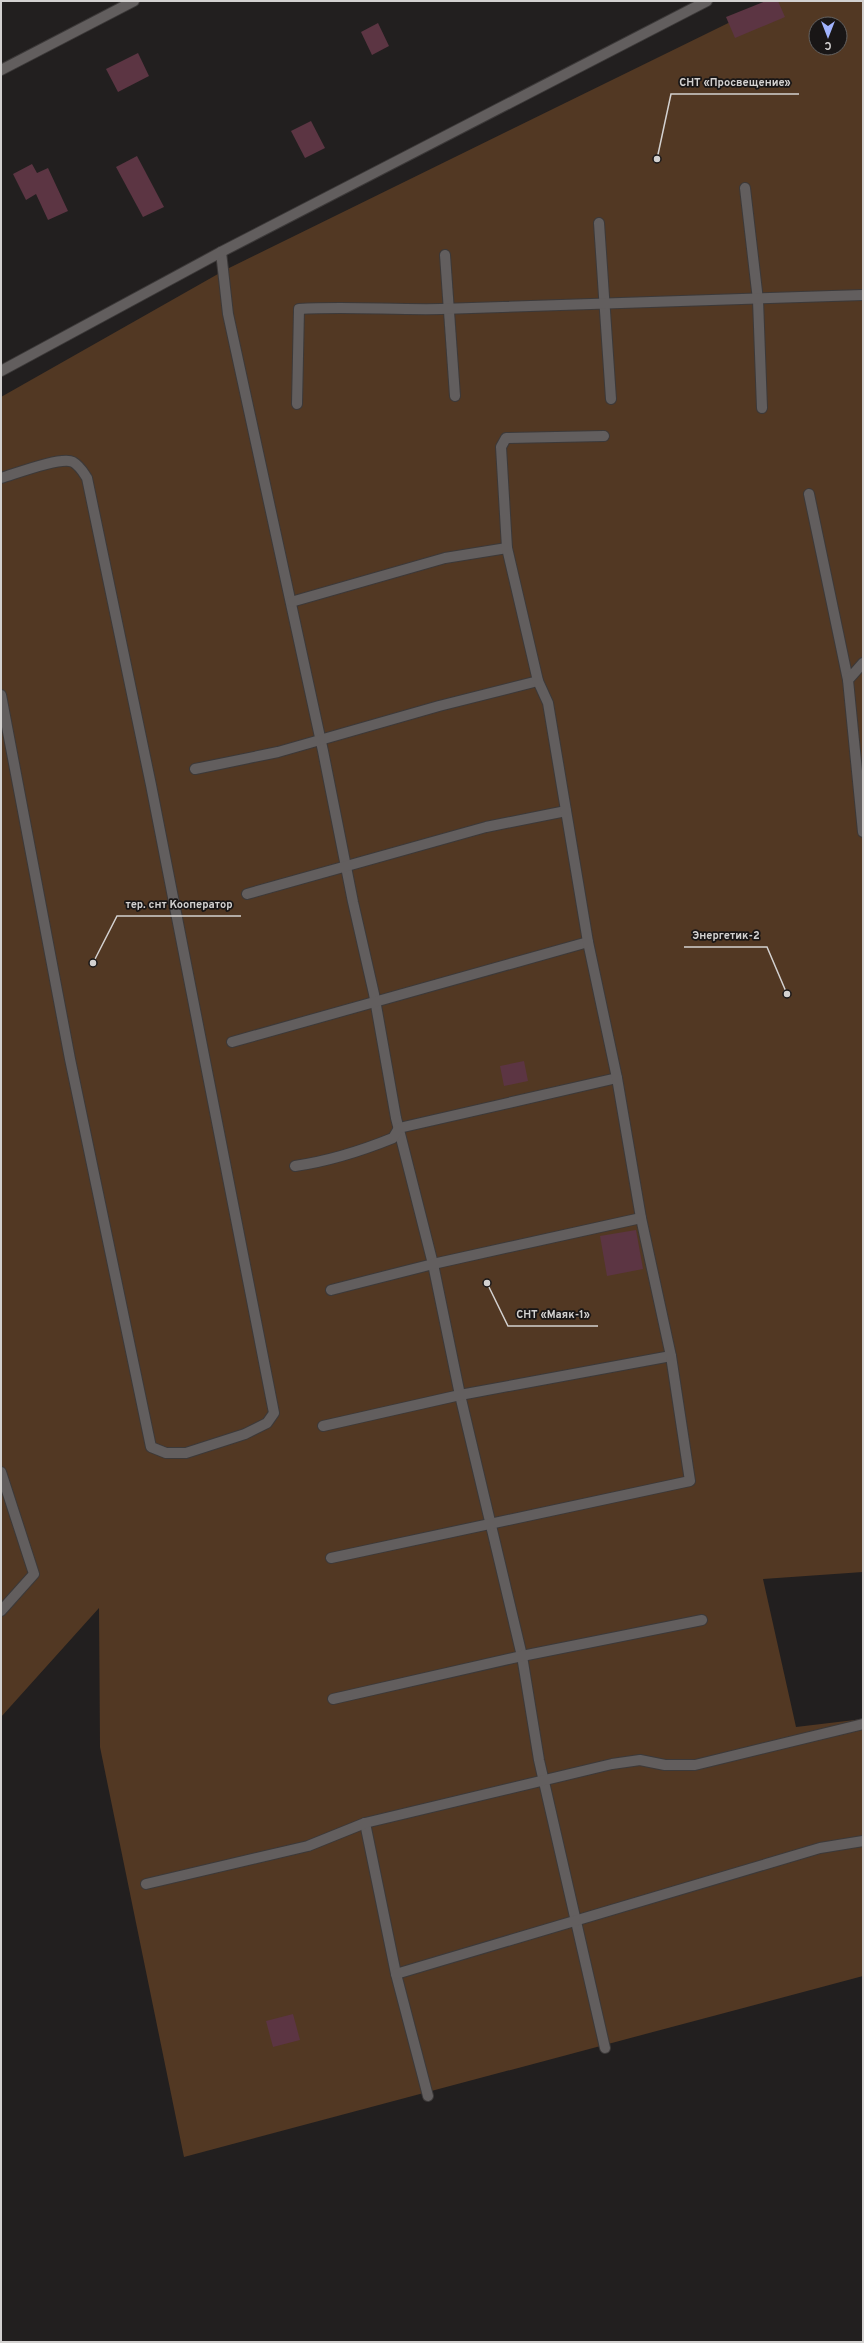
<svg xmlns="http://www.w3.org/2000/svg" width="864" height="2343" font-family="Overpass,sans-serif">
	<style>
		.green { fill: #523823; fill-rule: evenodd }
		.building { fill: #5c3543 }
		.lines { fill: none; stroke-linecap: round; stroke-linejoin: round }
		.lane-casing { stroke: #3c3939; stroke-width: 12 }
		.street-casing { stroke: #3c3939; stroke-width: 12 }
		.lane { stroke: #625e5e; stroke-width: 10 }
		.street { stroke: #625e5e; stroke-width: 10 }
		.leader { fill: none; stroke: #d3d1d0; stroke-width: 1.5 }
		.callout-dot { fill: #d3d1d0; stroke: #191616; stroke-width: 1.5 }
		.callout-label { font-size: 11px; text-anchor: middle; font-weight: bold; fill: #d3d1d0; stroke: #191616; stroke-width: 3.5; stroke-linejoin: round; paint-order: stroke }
	</style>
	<rect width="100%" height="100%" fill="#221f1f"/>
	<!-- green -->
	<path class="green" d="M773 1H863V1572L763 1579 796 1727 863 1719V1976L184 2157 100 1747 99 1608 1 1717V397L225 270ZM816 24H840V48H816Z"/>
	<!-- building -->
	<g class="building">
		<path d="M766 1H778L785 17 735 38 726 17Z"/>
		<path d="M378 23 389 46 372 55 361 32Z"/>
		<path d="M138 53 149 76 118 92 106 69Z"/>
		<path d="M311 121 325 148 305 158 291 131Z"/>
		<path d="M137 156 164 207 143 217 116 167Z"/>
		<path d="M32 164 37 173 48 168 68 211 48 220 36 194 26 200 13 174Z"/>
		<path d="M524 1061 528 1081 504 1086 500 1066Z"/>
		<path d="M636 1230 643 1269 607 1276 600 1236Z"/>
		<path d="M293 2014 300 2040 273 2047 266 2021Z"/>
	</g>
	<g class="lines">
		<!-- lane casing -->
		<g class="lane-casing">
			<g id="lane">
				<path d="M745 188 758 300 762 408"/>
				<path d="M599 223 611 399"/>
				<path d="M221 252 228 314 323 751 353 902 374 994 396 1118 433 1264 460 1395 522 1656 539 1760 605 2048"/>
				<path d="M445 255 455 396"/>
				<path d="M297 404 299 309C346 306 393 310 441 309 581 305 722 301 863 295"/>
				<path d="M1 478C15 474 61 456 73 462 80 466 83 472 87 478L151 785 274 1413 267 1423 245 1434 186 1453H166L151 1447 70 1059 1 695"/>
				<path d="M809 494 848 680"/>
				<path d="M291 602 445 558 507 548"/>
				<path d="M863 663 848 680 863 832"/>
				<path d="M195 769 278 752 439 706 538 681"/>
				<path d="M247 894 486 827 566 811"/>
				<path d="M232 1042 588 942"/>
				<path d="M295 1166C329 1161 361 1151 393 1138L399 1128 617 1078"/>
				<path d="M331 1290 433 1264 641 1218"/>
				<path d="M323 1426 460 1395 671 1356"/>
				<path d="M1 1472 34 1574 1 1611"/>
				<path d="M331 1558 690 1481 671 1356 641 1218 617 1078 588 942 548 703 538 681 507 548 501 447 506 438 604 436"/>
				<path d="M333 1699 522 1656 702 1620"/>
				<path d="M365 1823 396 1974 428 2096"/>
				<path d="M146 1884 308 1846 365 1823 612 1764 640 1760 665 1765H695L863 1724"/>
				<path d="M396 1974 820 1848 863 1841"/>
			</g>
		</g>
		<!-- street casing -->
		<g class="street-casing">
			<g id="street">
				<path d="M1 70 134 1"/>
				<path d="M1 371 221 252 707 1"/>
			</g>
		</g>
		<!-- lane -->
		<use href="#lane" class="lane"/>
		<!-- street -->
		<use href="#street" class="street"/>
	</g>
	<!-- callouts -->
	<path class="leader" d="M657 159L671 94H799M93 963L117 916H241M787 994L767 947H684M487 1283L508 1326H598"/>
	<g class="callout-dot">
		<circle cx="657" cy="159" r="4"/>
		<circle cx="93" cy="963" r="4"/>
		<circle cx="787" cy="994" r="4"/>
		<circle cx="487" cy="1283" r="4"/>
	</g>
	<g class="callout-label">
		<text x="735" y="86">СНТ «Просвещение»</text>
		<text x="179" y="908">тер. снт Кооператор</text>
		<text x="726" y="939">Энергетик-2</text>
		<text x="553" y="1318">СНТ «Маяк-1»</text>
	</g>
	<!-- border -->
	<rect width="864" height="2343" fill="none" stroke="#d3d1d0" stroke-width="4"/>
	<!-- north arrow -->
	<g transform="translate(828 36) rotate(180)"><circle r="19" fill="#191616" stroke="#636160"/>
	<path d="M0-3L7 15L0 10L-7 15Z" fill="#a1b3fd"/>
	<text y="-6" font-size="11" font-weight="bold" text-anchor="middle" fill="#d3d1d0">С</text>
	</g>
</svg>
